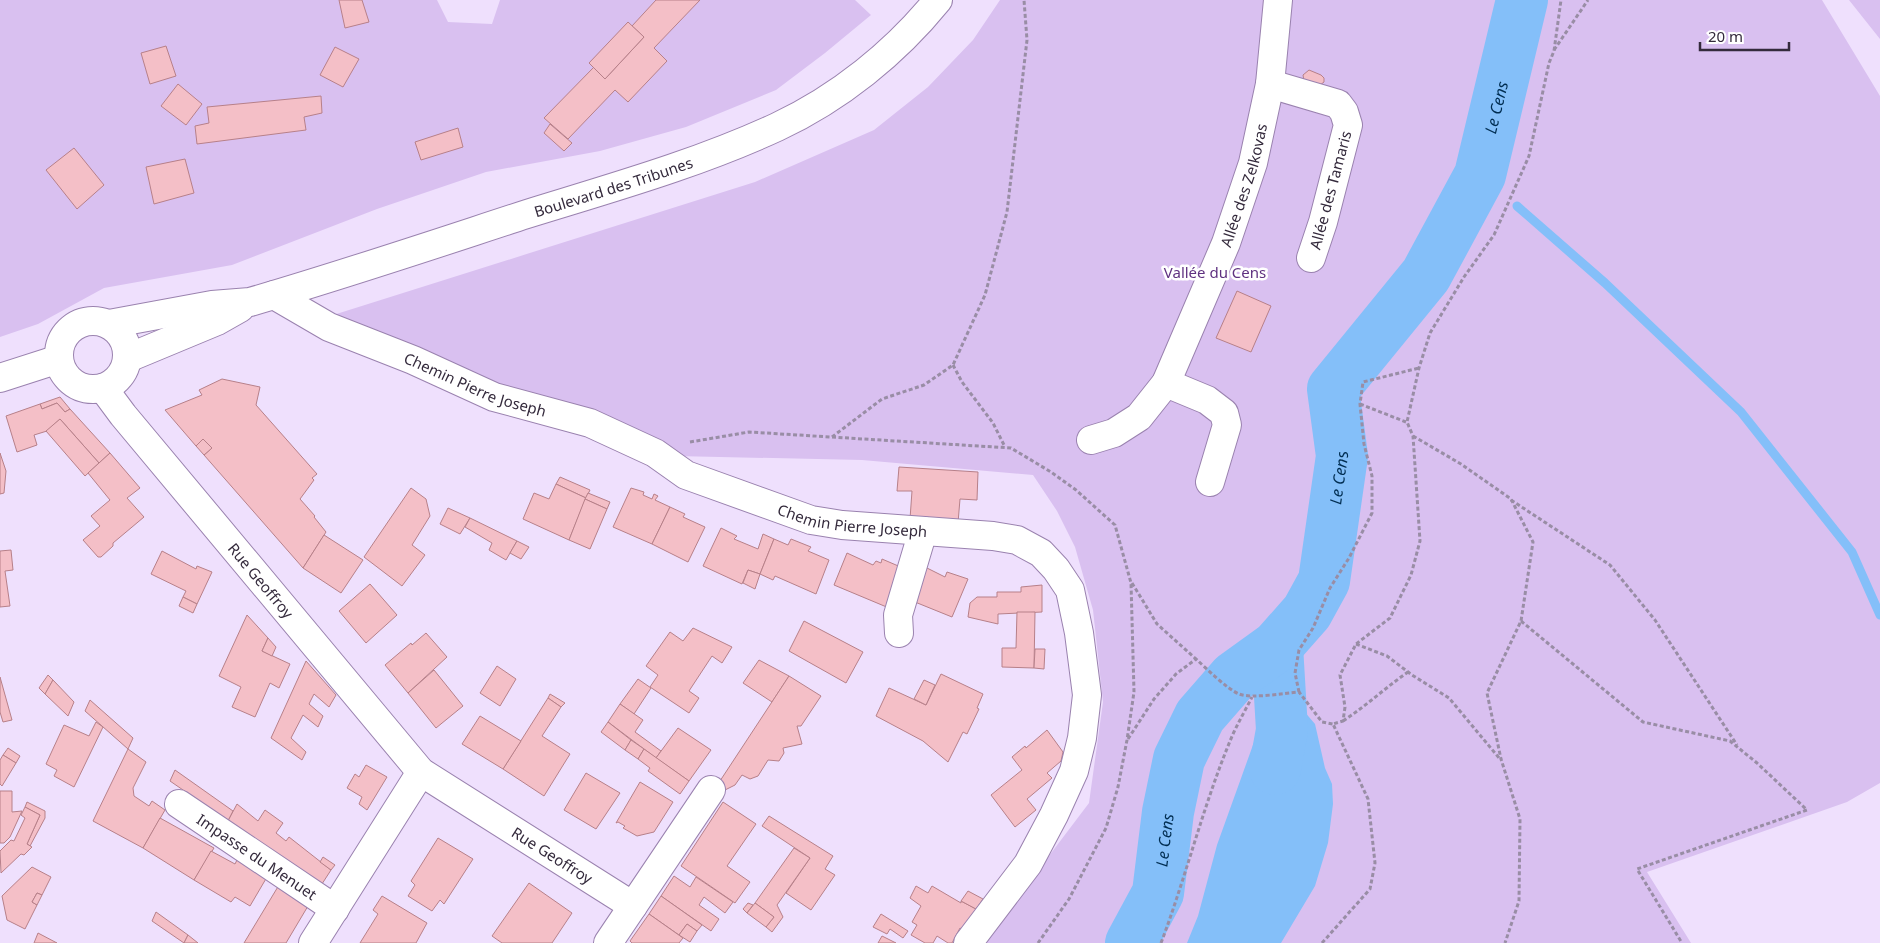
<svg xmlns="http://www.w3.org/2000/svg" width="1880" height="943" font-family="'Noto Sans',sans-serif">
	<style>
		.green { fill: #d9c0f0 }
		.water { fill: #84bff9 }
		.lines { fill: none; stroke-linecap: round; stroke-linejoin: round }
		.stream { stroke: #84bff9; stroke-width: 9 }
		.river { stroke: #84bff9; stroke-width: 52 }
		.building { fill: #f4bfc7; stroke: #b78089 }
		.minor-casing { stroke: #9a82af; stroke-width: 30 }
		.path { stroke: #998da5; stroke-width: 3; stroke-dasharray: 4 2.5; stroke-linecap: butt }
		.minor { stroke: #fff; stroke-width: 28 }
		.labels { text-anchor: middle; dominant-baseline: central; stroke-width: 5; stroke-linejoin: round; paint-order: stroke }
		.street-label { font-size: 15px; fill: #342a3c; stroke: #fff }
		.park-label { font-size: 15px; fill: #5f3180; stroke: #fff }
		.water-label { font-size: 16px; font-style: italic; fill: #002d51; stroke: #fff }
	</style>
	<rect width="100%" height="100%" fill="#efe0fd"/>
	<!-- green -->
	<g class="green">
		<path d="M0 0H437L448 22 492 24 500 0H855L871 15 825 53 776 90 686 127 600 151 486 172 377 209 232 265 104 288 38 324 0 337Z"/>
		<path d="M1000 0H1822L1880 96V783L1847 802 1647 872 1691 943H983L1089 803 1103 702 1093 610 1075 547 1057 511 1033 475 862 460 675 456 609 421 434 361 330 316 755 182 874 130 928 87 973 40Z"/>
		<path d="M1849 0H1880V40V39Z"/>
	</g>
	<!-- water -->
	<path class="water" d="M1291 696 1315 724 1325 768 1332 784 1333 804 1328 843 1315 886 1281 943H1187L1198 916 1217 845 1267 706 1273 698Z"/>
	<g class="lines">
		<!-- stream -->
		<g class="stream">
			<path d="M1480 175 1493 186"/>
			<path d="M1517 206 1605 283 1741 412 1852 552 1880 615"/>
		</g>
		<!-- river -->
		<g class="river">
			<path d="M1275 769 1282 730 1277 646"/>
			<path id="s1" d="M1131 943 1158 893 1168 812 1179 759 1200 716 1234 677 1277 646 1307 612 1324 581 1342 456 1333 389 1426 275 1480 175 1522 0"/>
		</g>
	</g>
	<!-- building -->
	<g class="building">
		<path d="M339 0H362L369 22 345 28Z"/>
		<path d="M656 0H700L654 48 667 61 628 102 615 90 568 139 544 118 594 67 605 79 644 37 632 26Z"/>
		<path d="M628 22 644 37 605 79 589 63Z"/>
		<path d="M166 46 176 76 150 84 141 53Z"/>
		<path d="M335 47 359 59 343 87 320 75Z"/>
		<path d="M1309 70 1321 75 1324 78V82L1320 85 1304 81 1303 75Z"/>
		<path d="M178 84 202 104 186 125 161 106Z"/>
		<path d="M321 96 322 113 304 117 306 130 197 144 195 126 209 123 207 107Z"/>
		<path d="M550 124 572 143 564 151 544 133Z"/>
		<path d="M458 128 463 147 421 160 415 142Z"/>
		<path d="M74 148 104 185 77 209 46 170Z"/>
		<path d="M185 159 194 193 154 204 146 167Z"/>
		<path d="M1237 291 1271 306 1251 352 1216 338Z"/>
		<path d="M222 379 260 387 256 405 317 474 312 478 314 480 300 499 315 516 314 517 326 532 303 568 204 455 212 448 203 439 196 446 165 410 202 395 199 390Z"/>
		<path d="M60 397 70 409 65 412 57 403 42 409 40 404Z"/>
		<path d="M57 403 65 412 70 409 110 453 99 463 60 419 47 431 34 435 37 445 17 452 6 416 40 404 42 409Z"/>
		<path d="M60 419 99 463 85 476 46 431Z"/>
		<path d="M203 439 212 448 204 455 196 446Z"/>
		<path d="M0 453 6 471 4 493 0 494Z"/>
		<path d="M110 453 140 488 127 498 144 517 113 543V546L101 557H98L83 540 100 526 91 516 110 500 88 473Z"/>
		<path d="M899 467 978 472 977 500 960 499 958 523 910 519 912 491H897Z"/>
		<path d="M560 477 590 490 586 498 556 484Z"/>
		<path d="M556 484 586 498 569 540 523 519 534 493 549 499Z"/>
		<path d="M411 488 426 499 430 516 412 545 425 555 402 586 364 557Z"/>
		<path d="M631 488 644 492 643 495 652 499 654 494 658 496 655 500 670 507 652 544 613 527Z"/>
		<path d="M588 493 610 502 607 509 585 499Z"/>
		<path d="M585 499 607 509 590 549 569 540Z"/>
		<path d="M670 507 685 514 683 517 705 527 688 562 652 544Z"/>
		<path d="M448 508 470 518 460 534 440 524Z"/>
		<path d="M470 518 517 541 506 560 489 550 492 543 465 527Z"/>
		<path d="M721 528 737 536 734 539 758 549 763 534 774 539 760 574 748 570 742 584 703 566Z"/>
		<path d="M324 535 363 560 341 593 303 568Z"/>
		<path d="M774 539 788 545 791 539 811 547 808 551 829 560 816 594 775 576 773 580 760 574Z"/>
		<path d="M517 541 529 547 521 559 510 553Z"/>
		<path d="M11 550 13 570 5 571 10 606 0 607V551Z"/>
		<path d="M162 551 196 569 197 566 212 572 197 604 183 597 186 591 151 574Z"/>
		<path d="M847 553 873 565 876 561 881 563 882 559 903 568 889 608 834 585Z"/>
		<path d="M923 566 945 577 947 572 968 579 952 617 910 600Z"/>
		<path d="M748 570 760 574 755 589 743 583Z"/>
		<path d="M370 584 397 615 366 643 339 611Z"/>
		<path d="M1042 585V612L998 614V624L968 617 970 603 977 597H997V592H1021V587Z"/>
		<path d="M183 597 197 604 193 613 179 606Z"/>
		<path d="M1017 612H1035L1034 668 1002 667V648H1016Z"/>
		<path d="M247 615 268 638 262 651 290 664 279 688 270 683 255 717 232 707 241 687 219 676Z"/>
		<path d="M804 621 863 652 846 683 789 651Z"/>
		<path d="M693 628 732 647 722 663 712 656 689 691 699 698 689 713 650 687 658 675 646 666 670 632 683 641Z"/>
		<path d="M426 633 447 657 408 693 385 665 411 643 412 645Z"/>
		<path d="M268 638 276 647 272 656 262 651Z"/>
		<path d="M1035 649H1045L1044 669 1034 668Z"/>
		<path d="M759 660 789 676 772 702 743 683Z"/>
		<path d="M306 661 336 695 329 707 314 694 309 704 323 716 318 727 303 715 291 738 306 752 302 760 271 738Z"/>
		<path d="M497 666 516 679 500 706 480 693Z"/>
		<path d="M434 670 463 706 436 728 408 693Z"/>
		<path d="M941 674 983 694 977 708 979 709 967 734 963 732 948 762 923 741 876 716 889 688 926 705Z"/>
		<path d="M48 675 53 680 45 694 39 688Z"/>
		<path d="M789 676 821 696 801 726H797L802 744 783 748 784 753 779 761 768 760 758 776 750 779 742 775 735 785 725 790 718 784Z"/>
		<path d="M0 677 12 720 3 722 0 712Z"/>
		<path d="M638 679 651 688 634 714 620 704Z"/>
		<path d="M53 680 74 702 68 716 45 694Z"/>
		<path d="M924 680 935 685 926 705 914 699Z"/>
		<path d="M550 694 565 703 561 707 548 698Z"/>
		<path d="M548 698 561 707 542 736 570 754 544 796 503 769Z"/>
		<path d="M90 700 133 738 128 749 85 711Z"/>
		<path d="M620 704 643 720 635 732 661 751 656 758 608 722Z"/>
		<path d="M480 716 521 741 503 769 462 744Z"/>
		<path d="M96 722 103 727 74 787 54 776 57 770 46 764 64 725 89 736Z"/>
		<path d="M608 722 631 740 625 750 601 732Z"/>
		<path d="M678 728 711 750 689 781 656 758Z"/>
		<path d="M1047 730 1063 752 1061 761 1047 773 1052 778 1027 799 1036 810 1015 827 991 795 1022 770 1012 757 1025 746 1026 748Z"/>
		<path d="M631 740 644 749 638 759 625 750Z"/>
		<path d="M8 748 20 756 16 763 3 755Z"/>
		<path d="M128 749 146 762 133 788 134 796 149 806 152 801 165 810 143 848 93 821Z"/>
		<path d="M644 749 689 781 680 794 648 771 650 768 638 759Z"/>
		<path d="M3 755 16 763 2 786 0 784V760Z"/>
		<path d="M366 765 387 777 367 810 359 804 362 797 347 788 355 774 359 777Z"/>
		<path d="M175 770 233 811 228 821 170 781Z"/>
		<path d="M586 773 620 793 596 829 564 810Z"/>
		<path d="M640 782 673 802 654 832 637 836 623 828 625 826 618 822 616 823Z"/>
		<path d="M0 791H12V812L22 811 10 837 4 843H0Z"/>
		<path d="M27 802 45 811V818L30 846 27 844 40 815 25 807Z"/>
		<path d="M723 802 756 824 727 866 750 882 735 903 681 866Z"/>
		<path d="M237 804 258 821 265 810 283 823 276 833 286 841 289 837 331 870 320 887 228 821Z"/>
		<path d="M25 807 40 815 27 844 32 847 24 855 21 854 1 873 0 851 11 840 14 841 25 818 21 815Z"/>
		<path d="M769 816 833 856 825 869 835 875 811 910 786 893 810 858 762 826Z"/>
		<path d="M160 818 214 848 194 880 143 848Z"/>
		<path d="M438 838 473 859 444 904 440 900 432 911 408 896 415 885 411 881Z"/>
		<path d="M794 848 810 858 777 905 783 917 772 932 766 927 774 917 755 903Z"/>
		<path d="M211 851 235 864 237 860 267 877 250 906 235 897 231 902 194 880Z"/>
		<path d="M323 857 335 865 331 870 320 862Z"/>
		<path d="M32 867 51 877 42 895 37 893 32 902 37 905 25 929 7 920 2 896Z"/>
		<path d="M674 876 690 887 696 877 733 902 725 913 704 897 699 905 719 919 711 931 661 896Z"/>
		<path d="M529 883 572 913 552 943H502L492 936Z"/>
		<path d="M279 885 308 906 286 943H244Z"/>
		<path d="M916 886 928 893 932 886 961 903V901L976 909 963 930 960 928 952 943H948L937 936 933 943H925L911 935 917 925 912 922 921 906 910 898Z"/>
		<path d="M968 891 983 899 976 909 961 901Z"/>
		<path d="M37 893 42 895 37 905 32 902Z"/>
		<path d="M382 896 427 923 416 943H360L378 914 373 910Z"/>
		<path d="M661 896 702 925 697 931 687 924 679 935 649 914Z"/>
		<path d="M748 903 753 905 747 913 743 909Z"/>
		<path d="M755 903 774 917 766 927 747 913Z"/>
		<path d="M156 912 188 935 184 943 152 921Z"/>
		<path d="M649 914 683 938 679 943H632L630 941Z"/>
		<path d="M881 914 908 931 903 938 890 929 887 934 873 927Z"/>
		<path d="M687 924 697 931 690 942 679 935Z"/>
		<path d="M38 933 57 943H34Z"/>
		<path d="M188 935 198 943H184Z"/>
		<path d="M882 936 896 943H878Z"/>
	</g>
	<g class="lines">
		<!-- minor casing -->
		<g class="minor-casing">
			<g id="minor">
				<path d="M1270 84 1338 104 1344 112 1348 125 1323 222 1311 258"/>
				<path id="s2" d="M274 295 329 327 413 360 494 397 590 423 655 453 686 475 811 520 842 525 993 536 1017 540 1041 553 1056 569 1070 590 1079 633 1087 695 1082 738 1074 771 1054 815 1028 864 968 943"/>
				<circle cx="93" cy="355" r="34"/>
				<path id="s3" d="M109 324 212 305 250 302C343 275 435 244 527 214 611 188 697 164 777 127 839 98 895 53 938 0"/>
				<path d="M128 358 217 321 240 308"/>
				<path d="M0 378 59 359"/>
				<path d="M1166 383 1207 400 1224 413 1227 425 1210 482"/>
				<path id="s4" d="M103 388 123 415 421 772 633 906"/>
				<path id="s5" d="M1091 440 1114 433 1139 417 1166 383 1226 243 1253 163 1270 84 1278 0"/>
				<path d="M899 633 898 615 923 531"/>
				<path id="s6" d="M179 804 335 909"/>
				<path d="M313 943 421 772"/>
				<path d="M608 943 711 790"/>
			</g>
		</g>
		<!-- path -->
		<g class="path">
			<path d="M1554 50 1588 0"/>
			<path d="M953 365 962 382 993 423 1005 447"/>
			<path d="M1360 404 1406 422"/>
			<path d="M1413 436 1461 464 1511 499 1533 542 1521 621 1487 693 1501 759 1520 819 1519 901 1505 943"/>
			<path d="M832 437 882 399 924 385 953 365 985 295 1007 212 1027 40 1024 0"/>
			<path d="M690 442 749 432 1011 448 1051 472 1076 490 1115 525 1131 583 1134 692 1127 740 1118 787 1106 828 1069 899 1038 943"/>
			<path d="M1511 500 1610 565 1655 620 1737 745"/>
			<path d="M1132 583 1157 624 1196 659"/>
			<path d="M1521 621 1643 722 1730 741 1757 763 1807 810 1637 869 1682 943"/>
			<path d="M1356 644 1387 656 1412 675 1449 698 1500 759"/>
			<path d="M1299 692 1295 673 1299 650 1313 628 1330 588 1349 558 1372 513V476L1364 444 1360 404 1363 382 1419 368"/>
			<path d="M1343 721C1366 706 1385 688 1408 672"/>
			<path d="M1128 739 1154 699 1176 674 1196 659C1207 669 1227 689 1239 694 1251 699 1285 693 1299 692L1322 722 1333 724"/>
			<path d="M1161 943C1187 874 1204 802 1233 734 1239 721 1246 709 1252 697"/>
			<path d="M1322 943 1370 889 1375 863 1368 799 1333 724 1343 721 1345 707 1340 675 1356 644 1390 618 1411 575 1420 541 1413 436 1407 422 1419 368 1430 333 1464 277 1494 235 1529 156 1549 63 1554 51 1561 0"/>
		</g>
		<!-- minor -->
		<use href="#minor" class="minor"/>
	</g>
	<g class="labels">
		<!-- street labels -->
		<g class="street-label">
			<text stroke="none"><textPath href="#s5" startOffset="310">Allée des Zelkovas</textPath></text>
			<text stroke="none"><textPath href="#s3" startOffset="524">Boulevard des Tribunes</textPath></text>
			<text transform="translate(1330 190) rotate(-75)">Allée des Tamaris</text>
			<text stroke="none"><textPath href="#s2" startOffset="221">Chemin Pierre Joseph</textPath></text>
			<text stroke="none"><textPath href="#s2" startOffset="626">Chemin Pierre Joseph</textPath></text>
			<text stroke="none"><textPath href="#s4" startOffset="249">Rue Geoffroy</textPath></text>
			<text stroke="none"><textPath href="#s4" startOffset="654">Rue Geoffroy</textPath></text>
			<text stroke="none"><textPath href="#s6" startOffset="94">Impasse du Menuet</textPath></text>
		</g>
		<!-- park labels -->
		<g class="park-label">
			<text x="1215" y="272">Vallée du Cens</text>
		</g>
		<!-- water labels -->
		<g class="water-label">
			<text stroke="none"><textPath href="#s1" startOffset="950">Le Cens</textPath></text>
			<text stroke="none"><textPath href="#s1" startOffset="530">Le Cens</textPath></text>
			<text stroke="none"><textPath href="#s1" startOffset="110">Le Cens</textPath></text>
		</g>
	</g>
	<!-- scale -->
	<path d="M1700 42v8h89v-8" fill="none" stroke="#342a3c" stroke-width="2.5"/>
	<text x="1708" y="42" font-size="15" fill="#342a3c" stroke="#ffffff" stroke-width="4" paint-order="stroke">20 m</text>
</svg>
